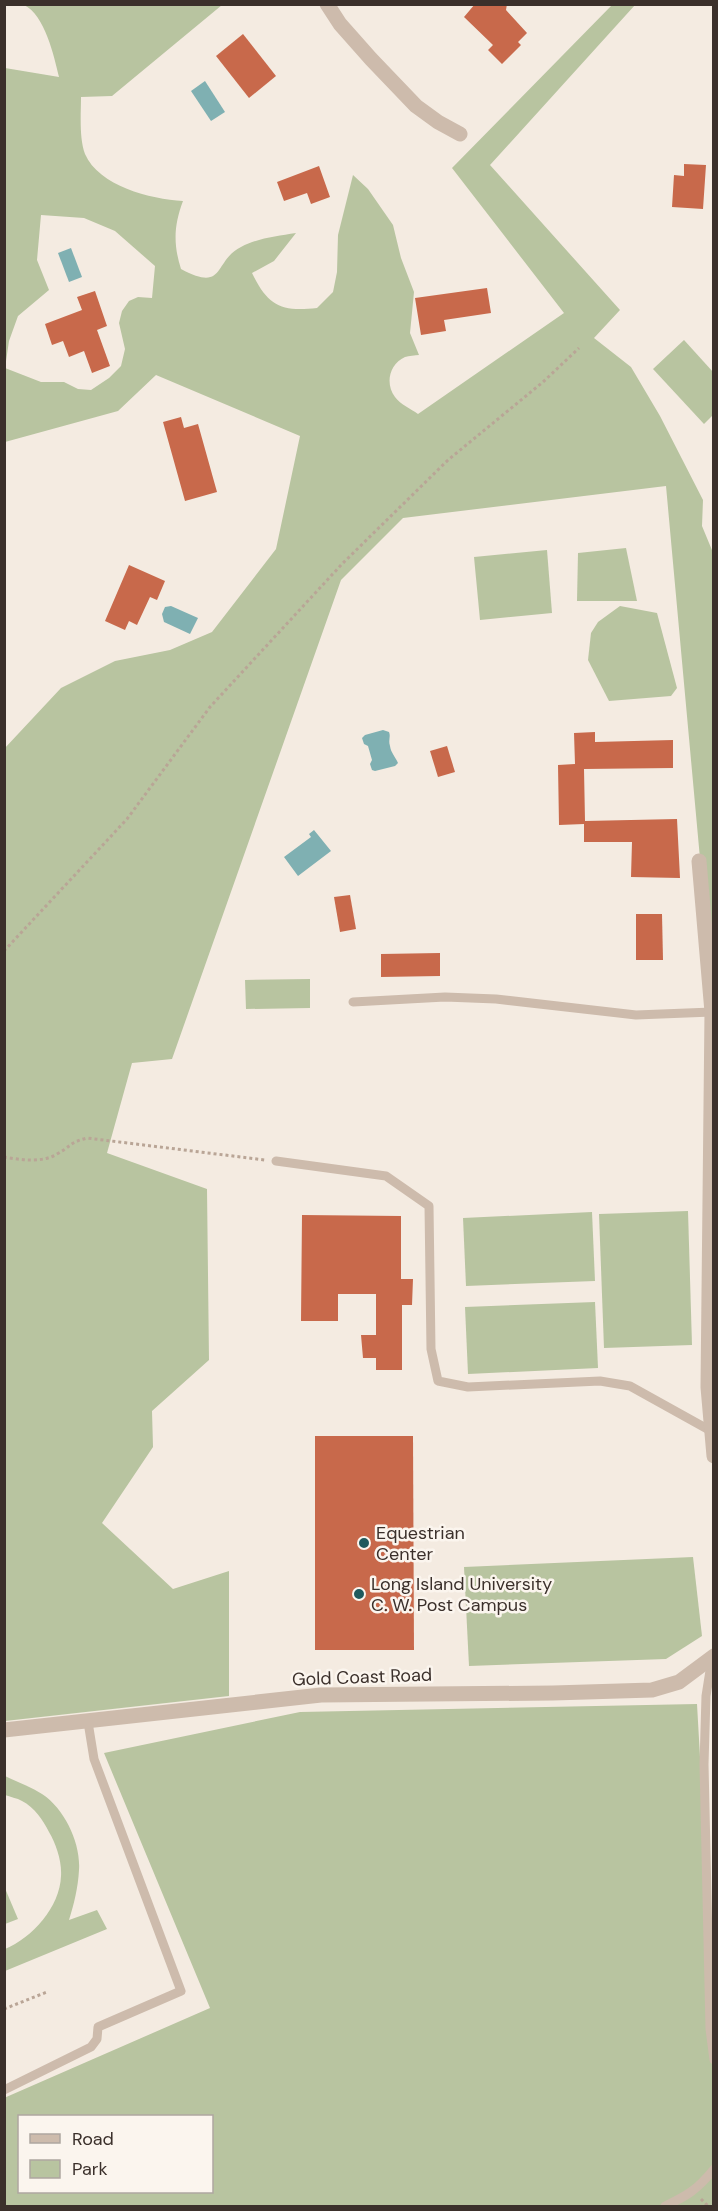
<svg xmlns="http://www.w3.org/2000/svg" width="718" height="2211" font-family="'DM Sans',sans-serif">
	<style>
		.green { fill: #b8c4a0; fill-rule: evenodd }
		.water { fill: #7fb0b2 }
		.building { fill: #c8694b }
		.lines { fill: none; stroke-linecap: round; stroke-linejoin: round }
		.path { stroke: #b9a596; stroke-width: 3; stroke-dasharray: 3 3; stroke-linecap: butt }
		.service { stroke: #cdbbac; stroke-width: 9 }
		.minor { stroke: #cdbbac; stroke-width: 15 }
		.poi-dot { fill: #1f5a5e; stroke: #fbf5ee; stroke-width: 2 }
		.labels { text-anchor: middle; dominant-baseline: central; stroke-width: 5; stroke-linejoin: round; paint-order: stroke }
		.poi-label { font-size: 18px; fill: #3b302b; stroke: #fbf5ee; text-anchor: start }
		.street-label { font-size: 18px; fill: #3b302b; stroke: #fbf5ee }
	</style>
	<rect width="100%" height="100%" fill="#f4ebe1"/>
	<!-- green -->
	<g class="green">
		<path d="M24 5H222L112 96 81 97C81 114 79 138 85 154 99 186 150 199 183 201 174 225 173 244 181 269 226 293 213 261 241 247 258 238 277 236 296 233L274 261 252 273C268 306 281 312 317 308L333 292 337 272 338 235 353 175 368 189 393 225 401 258 414 292 410 333 419 355C415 355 409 356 405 357 389 364 385 384 395 397 400 404 411 409 418 414L564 313 452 168 612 5H635L490 165 620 310 594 338 631 367 660 416 703 500 702 526 714 555 713 1001 666 486 403 518 341 580 172 1059 132 1063 107 1153 207 1189 209 1360 152 1411 153 1447 102 1523 173 1589 229 1571V1696L5 1721 4 749 61 688 115 661 170 650 212 632 276 549 300 436 156 375 118 411 5 442V68L59 77C54 56 45 15 24 5ZM41 215 84 218 115 231 155 266 152 298 138 297 129 301 122 311 119 323 125 349 121 366 109 378 91 390 78 389 64 382H41L5 368 9 341 18 316 49 290 37 260Z"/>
		<path d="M684 340 713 372V415L704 424 653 369Z"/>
		<path d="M626 548 637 601H577L578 553Z"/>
		<path d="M547 550 552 613 480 620 474 557Z"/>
		<path d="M620 606 657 613 677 688 671 696 609 701 588 660 591 633 598 622Z"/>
		<path d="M310 979V1008L246 1009 245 980Z"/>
		<path d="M688 1211 692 1345 604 1348 599 1214Z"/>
		<path d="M592 1212 595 1281 466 1286 463 1218Z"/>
		<path d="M595 1302 598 1368 468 1374 465 1307Z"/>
		<path d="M693 1557 702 1636 666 1659 469 1666 464 1567Z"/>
		<path d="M697 1704 713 1985V2206H5L4 2098 210 2008 104 1753 300 1712ZM20 2116H212V2192H20Z"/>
		<path d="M5 1776C17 1782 31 1787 42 1794 65 1809 81 1844 79 1870 78 1888 74 1904 69 1920L97 1910 107 1929 5 1971V1949C32 1938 60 1907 61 1876 62 1861 56 1844 49 1832 43 1820 34 1807 22 1801 17 1798 10 1797 5 1795Z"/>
		<path d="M4 1886 18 1919 5 1924H4Z"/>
	</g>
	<!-- water -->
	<g class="water">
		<path d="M205 81 225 112 211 121 191 91Z"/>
		<path d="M71 248 82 277 69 282 58 253Z"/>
		<path d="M171 606 198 618 190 634 164 622 162 614 165 607Z"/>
		<path d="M383 730 389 732C391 737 388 740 390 746 391 753 395 756 398 763L395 766 375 771 372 770 370 764 372 760 368 746 364 744 362 738 365 735Z"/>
		<path d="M314 830 331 851 298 876 284 857 311 837 309 834Z"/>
	</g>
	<!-- building -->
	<g class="building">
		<path d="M475 4H507L506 10 527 33 518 42 521 45 502 64 488 50 493 45 464 17Z"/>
		<path d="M243 34 276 76 249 98 216 56Z"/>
		<path d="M684 164 706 165 703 209 672 207 674 175 684 176Z"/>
		<path d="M319 166 330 197 311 204 307 193 284 201 277 182Z"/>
		<path d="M487 288 491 313 444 320 446 331 421 335 415 298Z"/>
		<path d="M95 291 107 326 97 330 110 366 92 373 84 351 69 357 63 341 52 345 45 324 82 310 77 297Z"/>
		<path d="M181 417 184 428 198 424 217 492 185 501 163 422Z"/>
		<path d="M129 565 165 581 157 600 150 597 137 625 129 621 125 630 105 621Z"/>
		<path d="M595 732V742L673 740V768L584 769 585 821 677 819 680 878 631 877 632 842H584V824L559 825 558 765 575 764 574 733Z"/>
		<path d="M447 746 455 772 438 777 430 751Z"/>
		<path d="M350 895 356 929 340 932 334 897Z"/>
		<path d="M636 914H662L663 960H636Z"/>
		<path d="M440 953V976L381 977V954Z"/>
		<path d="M302 1215 401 1216V1279H413L412 1305H402V1370H376V1358H363L361 1335H376V1294H338V1321H301Z"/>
		<path d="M315 1436H413L414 1650H315Z"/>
	</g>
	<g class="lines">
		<!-- path -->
		<g class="path">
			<path d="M4 951 127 819 210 707 342 564 448 460 543 382 579 348"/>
			<path d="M4 1157C21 1160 43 1163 57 1154 72 1146 68 1143 87 1138L265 1160"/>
			<path d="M4 2009 47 1992"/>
			<path d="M701 2199 708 2206"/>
		</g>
		<!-- service -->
		<g class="service">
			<path d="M353 1002 445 997 496 999 636 1015 712 1012"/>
			<path d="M276 1161 386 1176 429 1206 431 1349 438 1381 468 1387 600 1381 630 1386 711 1431"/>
			<path d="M712 1658 706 1696 704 1764 710 2029 714 2060"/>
			<path d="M4 2090 91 2047 97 2039 98 2027 181 1991 94 1759 88 1722"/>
			<path d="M665 2206C687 2196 698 2189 714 2169"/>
		</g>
		<!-- minor -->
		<g class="minor">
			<path d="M327 4 340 24 371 59 416 106 438 122 460 134"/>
			<path d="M699 861 712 1012 708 1387 714 1456"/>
			<path d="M4 1730 321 1695 553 1693 652 1690 679 1682 714 1656"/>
		</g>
	</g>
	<!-- markers -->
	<g class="poi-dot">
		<circle cx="364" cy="1543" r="6"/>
		<circle cx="359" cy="1594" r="6"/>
	</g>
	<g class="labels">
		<!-- poi labels -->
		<g class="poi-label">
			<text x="376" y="1533">Equestrian<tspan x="376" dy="21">Center</tspan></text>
			<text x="371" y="1584">Long Island University<tspan x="371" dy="21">C. W. Post Campus</tspan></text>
		</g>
		<!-- street labels -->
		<g class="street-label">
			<text transform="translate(362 1677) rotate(-2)">Gold Coast Road</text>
		</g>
	</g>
	<!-- border -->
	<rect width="718" height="2211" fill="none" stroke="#3b302b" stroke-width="12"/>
	<!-- legend -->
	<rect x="18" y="2115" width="195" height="78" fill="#fbf5ee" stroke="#aea6a0" stroke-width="1.5"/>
	<rect x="30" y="2134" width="30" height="9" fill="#cdbbac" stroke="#aea6a0" stroke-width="1.5"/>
	<text x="72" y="2145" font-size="18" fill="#3b302b">Road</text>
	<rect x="30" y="2160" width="30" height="18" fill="#b8c4a0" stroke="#aea6a0" stroke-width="1.5"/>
	<text x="72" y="2175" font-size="18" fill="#3b302b">Park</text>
</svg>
